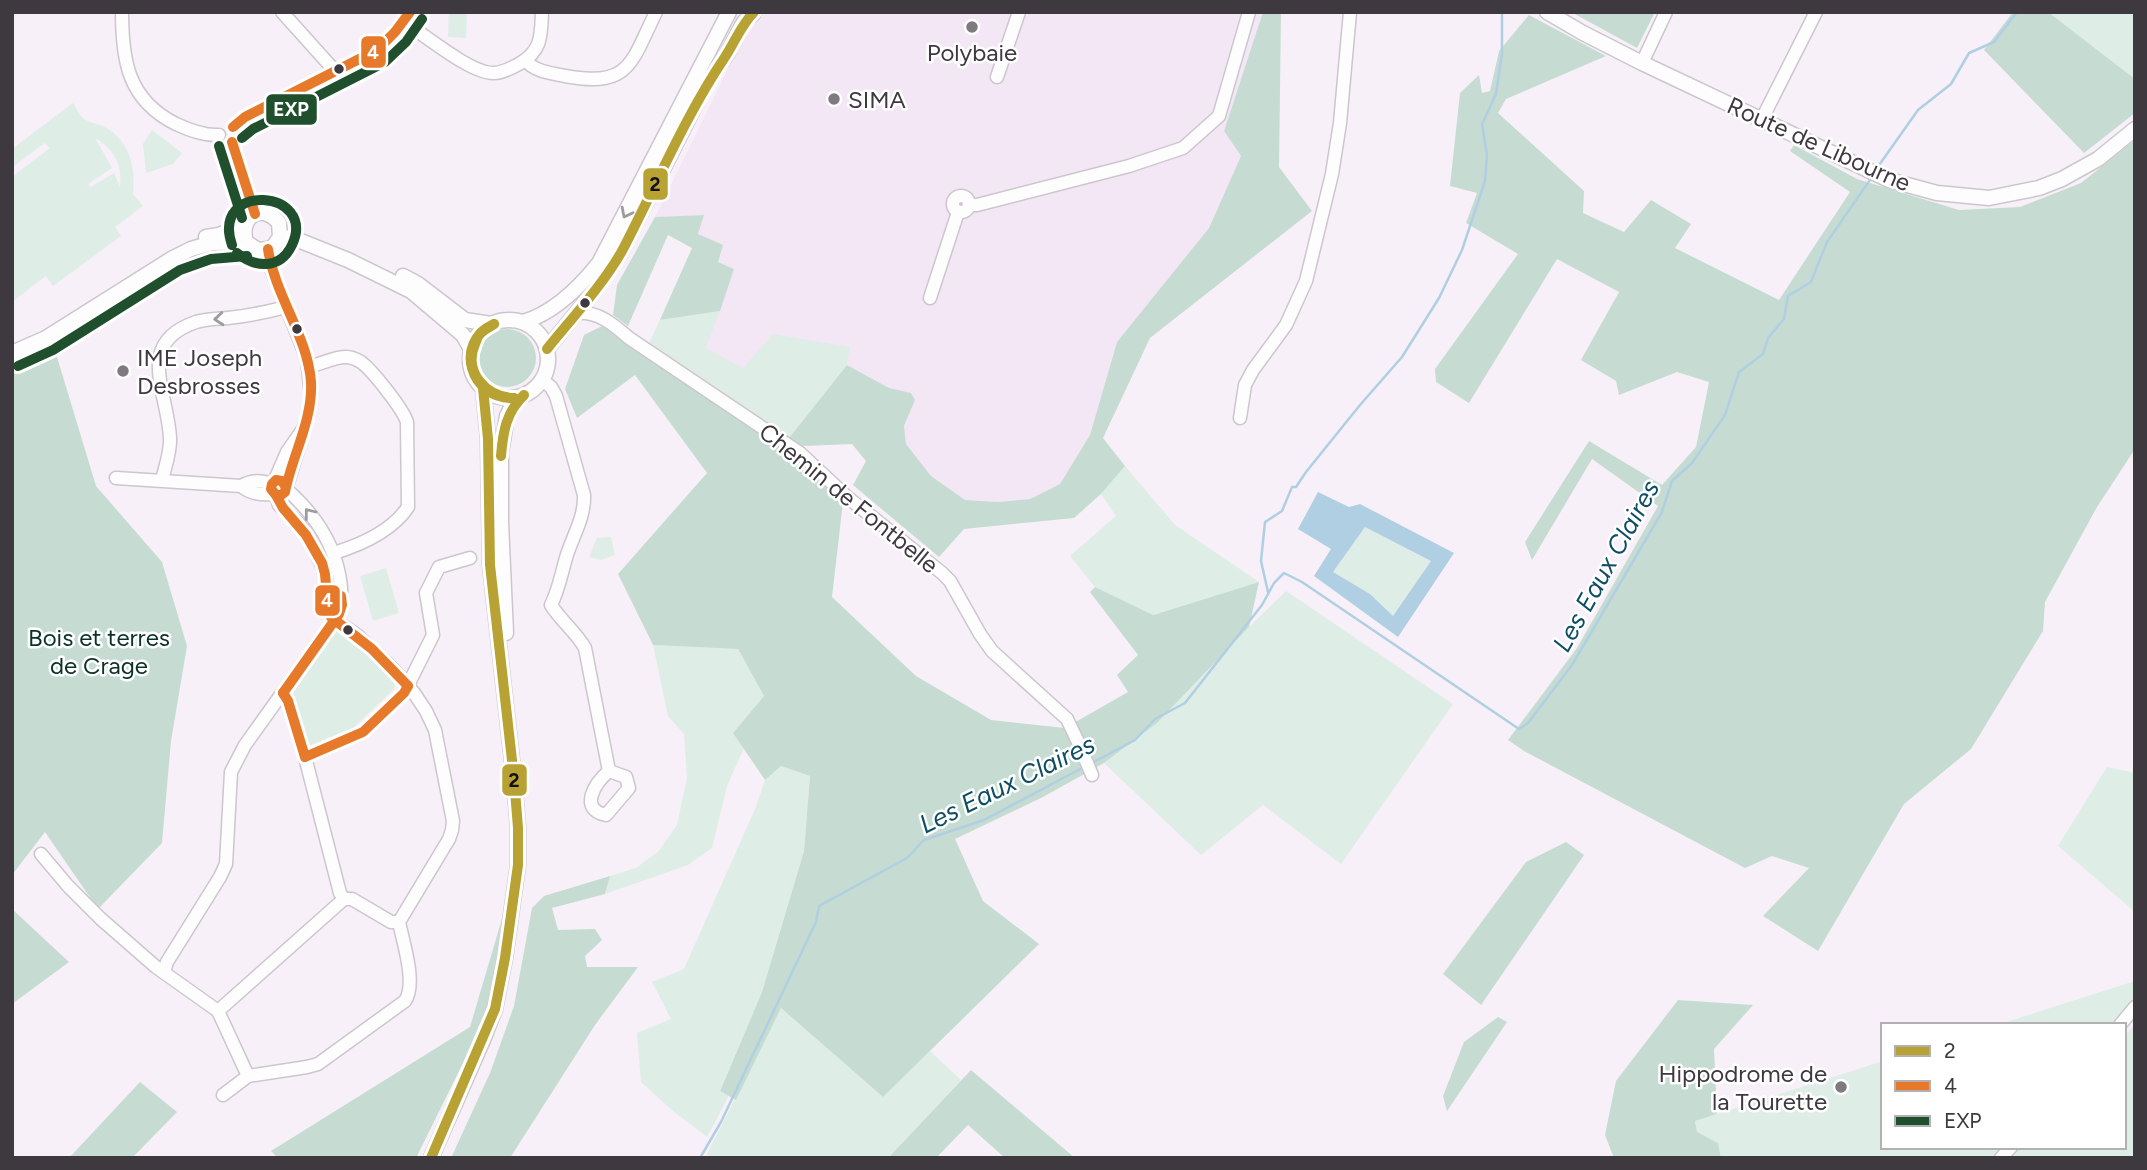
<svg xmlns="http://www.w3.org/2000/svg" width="2147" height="1170" font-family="Figtree,sans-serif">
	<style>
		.built { fill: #f3e6f5 }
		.green { fill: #dfede7; fill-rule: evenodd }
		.forest { fill: #c6dcd2 }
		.water { fill: #b0cfe2; fill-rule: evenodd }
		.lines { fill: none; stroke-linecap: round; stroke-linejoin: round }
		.stream { stroke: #b0cfe2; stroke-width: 2.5 }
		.minor-casing { stroke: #ccc6cd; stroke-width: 15 }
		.major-casing { stroke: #ccc6cd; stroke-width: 17 }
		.minor { stroke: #fefdfe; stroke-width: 12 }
		.major { stroke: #fefdfe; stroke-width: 14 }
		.bus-1-casing { stroke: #fff; stroke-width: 16 }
		.bus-2-casing { stroke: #fff; stroke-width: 16 }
		.bus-3-casing { stroke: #fff; stroke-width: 16 }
		.bus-1 { stroke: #b8a233; stroke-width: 10 }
		.bus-2 { stroke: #e7792b; stroke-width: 10 }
		.bus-3 { stroke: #204f2d; stroke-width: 10 }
		.oneway { stroke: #9e9b9e }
		.poi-dot { fill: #7f7980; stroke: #fff; stroke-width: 2.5 }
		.bus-dot { fill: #3e393f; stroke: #fff; stroke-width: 2.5 }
		.labels { text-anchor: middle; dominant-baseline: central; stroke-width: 5; stroke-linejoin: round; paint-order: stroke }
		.poi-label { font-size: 24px; fill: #3e393f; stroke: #fff; text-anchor: start }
		.street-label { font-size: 24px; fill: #3e393f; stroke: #fff }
		.park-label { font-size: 24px; fill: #0b3323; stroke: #fff }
		.water-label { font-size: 26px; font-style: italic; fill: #0e4e65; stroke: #fff }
		.line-badge { stroke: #fff; stroke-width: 2.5 }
		.badge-label { font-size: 19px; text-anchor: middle; font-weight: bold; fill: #fff }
		.pale-badge-label { font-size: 19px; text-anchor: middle; font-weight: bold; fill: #111 }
	</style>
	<rect width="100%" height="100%" fill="#f7f0f8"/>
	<!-- built -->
	<path class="built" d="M756 12H1263L1224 131 1241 156 1209 228 1117 342 1090 435 1060 484 1030 499 998 502 965 500 931 476 906 444 904 426 915 400 911 393 889 388 847 365 850 347 743 369 706 348 734 269 718 262 698 234 704 215 655 217Z"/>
	<!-- green -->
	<g class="green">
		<path d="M449 12H467L466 38 448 37Z"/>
		<path d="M2048 12H2135V79Z"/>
		<path d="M73 103C77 108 80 118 86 120 93 124 101 124 108 129 130 143 136 169 133 194L143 206 115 227 121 236 53 286 46 276 12 302V177L50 148 45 143 12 167V149ZM95 138C114 148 123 166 120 187L114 173 91 187 88 184 112 168Z"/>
		<path d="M152 130 182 153 173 164 146 173 143 144Z"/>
		<path d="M720 311 706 348 743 368 773 334 850 347 847 365 789 438 649 343 660 320Z"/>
		<path d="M1125 466 1175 525 1259 582 1152 615 1095 587 1070 556 1116 516 1101 494Z"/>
		<path d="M1365 527 1431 561 1393 616 1370 594 1333 572Z"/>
		<path d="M611 537 615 555 601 560 589 557 597 538Z"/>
		<path d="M386 568 399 613 373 621 360 576Z"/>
		<path d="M1286 591 1453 704 1341 864 1263 805 1201 855 1104 763 1157 723 1249 627Z"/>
		<path d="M337 631H343L348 636 393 678 395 686 394 689 353 728 311 745 305 741 293 697 295 685 332 632Z"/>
		<path d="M653 645 738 649 764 696 733 733 744 748 727 786 712 848 688 865 605 894 610 876 636 868 658 852 677 825 687 778 684 734 668 716Z"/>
		<path d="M781 766 810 776 804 851 762 992 720 1090 729 1096 707 1137 673 1111 641 1082 637 1033 671 1019 652 982 684 969 755 809 765 780Z"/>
		<path d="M2107 767 2135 773V912L2058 846Z"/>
		<path d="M2135 981V1001L2113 1025H1997Z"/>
		<path d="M781 1008 883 1097 930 1051 961 1080 888 1158H709L707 1154Z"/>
		<path d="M2135 1025V1158H2011L2020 1147H2124V1036Z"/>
		<path d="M1883 1061V1147H2005L1995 1158H1721L1718 1143 1697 1132 1695 1121Z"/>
	</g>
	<!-- forest -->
	<g class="forest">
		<path d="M1263 12H1281L1279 167 1312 211 1150 338 1103 438 1125 466 1101 494 1074 518 964 529 939 557 853 485 866 461 852 444 803 446 789 438 847 365 889 388 911 393 915 400 904 426 906 444 931 476 965 500 998 502 1030 499 1060 484 1090 435 1117 342 1209 228 1241 156 1224 131Z"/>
		<path d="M1571 12H1655L1637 48Z"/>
		<path d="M2013 12H2048L2135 79V113L2084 153 1984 50Z"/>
		<path d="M1529 15 1606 56 1506 99 1498 113 1584 191 1583 213 1624 232 1651 200 1691 224 1675 248 1779 300 1850 192 1790 151 1794 145 1857 179 1959 210 2020 207 2081 183 2135 140V449L2097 507 2045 602 2043 631 1971 749 1904 804 1818 951 1763 916 1809 868 1772 856 1745 868 1524 751 1508 740 1577 648 1658 506 1592 459 1532 560 1525 542 1589 441 1662 485 1696 447 1709 382 1677 372 1619 395 1616 381 1581 360 1619 292 1557 259 1469 403 1436 382 1435 369 1518 254 1466 223 1477 193 1450 186 1460 93 1479 75 1482 93 1490 91 1499 51Z"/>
		<path d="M704 215 698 234 723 245 718 262 734 269 720 311 660 320 692 248 668 235 628 326 613 315 617 285 655 217Z"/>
		<path d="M602 326 784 451 843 502 832 597 916 676 991 720 1065 728 1128 692 1117 675 1138 655 1090 592 1095 587 1153 615 1259 582 1249 627 1157 723 1104 763 1043 797 955 839 983 901 1039 944 883 1097 781 1008 736 1100 720 1091 762 992 804 851 810 776 781 766 765 780 733 733 764 696 738 649 653 645 618 574 707 473 635 375 577 418 565 389 584 335Z"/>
		<circle cx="507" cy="358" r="29"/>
		<path d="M54 347 96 486 162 562 187 646 171 741 162 843 98 909 45 832 12 875V364Z"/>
		<path d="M1566 842 1584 855 1481 1005 1443 974 1526 862Z"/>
		<path d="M610 876 605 894 552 908 558 930 595 929 602 940 585 956 587 967H638L595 1025 510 1158H451L490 1073 514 1006 532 908 544 896Z"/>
		<path d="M12 909 69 962 12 1004Z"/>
		<path d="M504 912 492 996 467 1055 416 1158H278L271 1151 470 1027Z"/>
		<path d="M1678 1000 1753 1005 1714 1049 1717 1114 1695 1121 1697 1132 1718 1143 1721 1158H1614L1605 1135 1616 1081Z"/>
		<path d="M1498 1017 1507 1022 1447 1111 1443 1096 1464 1042Z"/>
		<path d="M971 1070 1075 1158H1005L968 1125 936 1158H888Z"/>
		<path d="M140 1082 177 1112 132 1158H69Z"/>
	</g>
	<!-- water -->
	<path class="water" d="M1318 492 1349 507 1360 504 1454 553 1398 637 1314 576 1331 549 1298 529ZM1365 527 1431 561 1393 616 1370 594 1333 572Z"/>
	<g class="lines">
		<!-- stream -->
		<g class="stream">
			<path d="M1877 168 1918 110 1951 84 1969 53 1994 42 2017 12"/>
			<path d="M1268 592 1261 561 1265 522 1282 511 1292 487H1296L1306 472 1360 405 1402 357 1439 298 1462 250 1485 181 1487 155 1482 124 1496 94 1502 53V12"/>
			<path d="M1090 764 1135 740 1155 719 1185 703 1262 605 1274 583 1284 573 1302 582 1519 729 1528 723 1572 665 1662 512 1672 481 1692 463 1725 415 1739 372 1763 354 1768 338 1784 319 1788 296 1811 282 1827 242 1872 177"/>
			<path d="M700 1158 721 1122 816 922 819 906 907 858 924 840 984 820 1084 767"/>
		</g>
		<!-- minor casing -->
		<g class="minor-casing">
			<g id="minor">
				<path d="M122 12C122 61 128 100 176 124 189 130 204 136 219 135"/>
				<path d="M282 12 335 71"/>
				<path d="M404 22C425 35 471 74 494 73 503 73 511 68 519 64 542 51 541 36 542 12"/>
				<path d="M525 60C535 72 551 73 565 76 630 88 631 63 656 12"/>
				<path d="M1642 63 1666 12"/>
				<path d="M997 77 1019 12"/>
				<path d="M1762 119 1816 12"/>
				<path d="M233 127 245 117 377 50C390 39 402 27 410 12"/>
				<path d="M232 142 255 214"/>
				<circle cx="961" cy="204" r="8"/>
				<path d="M969 205H977L1129 166 1183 148 1219 116 1249 12"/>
				<path d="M268 249 270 266 307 359 311 395 308 416 303 429 287 452 274 482"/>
				<path d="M930 298 958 212"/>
				<path d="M576 313C598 311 613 324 629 338L800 453 846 496 942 573 950 581 980 634 992 651 1067 719 1079 744 1092 775"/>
				<path d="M309 366C321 365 332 357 346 357 351 357 356 359 361 362 372 370 403 409 407 422L408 507C392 531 360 545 334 553"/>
				<path d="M542 380 551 387 556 396 584 495C585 518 572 537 566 558 561 575 559 589 551 605 561 621 576 632 585 648L609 771"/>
				<path d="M1240 418 1245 385 1253 370 1286 325 1306 281 1332 174 1340 123 1350 12"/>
				<path d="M116 478 241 486C251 494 261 495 273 494"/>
				<path d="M162 480C165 467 171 451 170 438 168 392 134 343 196 322 207 319 217 319 228 318 248 316 267 312 286 307"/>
				<path d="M241 486C252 480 260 480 272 484"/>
				<path d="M282 494 286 489 301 440"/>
				<path d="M283 693 288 701 305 757 340 893 344 899H352L391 922H399"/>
				<path d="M305 757 363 732 404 693 433 635 426 593 439 567 470 558"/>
				<path d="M609 771 626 777 629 788 606 815C578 809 595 783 609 771Z"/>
				<path d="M41 854 68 886 101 919 156 967 218 1011 248 1076"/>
				<path d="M164 972 167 962 220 877 226 864 231 772 245 745 339 614C342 605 341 597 341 587 337 547 316 515 286 489"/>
				<path d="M218 1011 344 899"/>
				<path d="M2120 1025 2135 1007"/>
				<path d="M223 1095 248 1076 307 1067 318 1064 405 1001C417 984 403 942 399 922L449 839 452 830 453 821 435 730 426 711 414 693 393 669 358 636 331 617 328 612 327 587 323 568 310 540 300 525 279 505 276 495"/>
				<path d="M2001 1158 2011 1147"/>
			</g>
		</g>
		<!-- major casing -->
		<g class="major-casing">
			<g id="major">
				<path d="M1547 12 1583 33 1642 63 1889 180 1937 193 1989 198 2039 188 2062 179 2098 159 2135 129"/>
				<path d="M206 237 219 235 244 225"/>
				<path d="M280 237 293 238 348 260 411 291 463 335 471 349"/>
				<path d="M403 276 418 284 465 320 491 324"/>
				<circle cx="509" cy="359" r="39"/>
				<path d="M523 322C554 313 579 288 599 263L729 12"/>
				<path d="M547 349 594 291 620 254 705 86 727 54 744 22 753 14"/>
				<path d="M12 353 46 338 173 258 191 249 212 243 246 242 258 250 268 249 273 247 280 237 279 223C263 202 238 216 246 242"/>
				<path d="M506 633 501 523V453L507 416 513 404 524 395"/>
				<path d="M431 1158 483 1040 495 1009 505 958 518 865V828L514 778 490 565 488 439 483 388"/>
			</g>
		</g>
		<!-- minor -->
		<use href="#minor" class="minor"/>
		<!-- major -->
		<use href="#major" class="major"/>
		<!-- bus-1 casing -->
		<g class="bus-1-casing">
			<g id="bus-1">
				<path d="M494 324C490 327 483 330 480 334 478 335 476 342 475 344 463 372 486 397 514 398"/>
				<path d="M494 324C453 342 470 400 514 398"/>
				<path d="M547 349C572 318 602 286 622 251 656 186 684 118 725 57 735 42 741 25 754 12"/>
				<path d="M501 456C503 432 506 412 524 395"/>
				<path d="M431 1158 495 1009 505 958 518 865V828L514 778 490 565 488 439 483 388"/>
			</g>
		</g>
		<!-- bus-2 casing -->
		<g class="bus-2-casing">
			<g id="bus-2">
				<path d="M233 127 245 117 377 50 395 32 410 12"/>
				<path d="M232 142 255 214"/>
				<path d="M268 249C275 296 308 337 311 382 313 420 292 456 285 492L281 495H276L271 489 272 484 276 480 282 481 285 486"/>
				<path d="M276 495 283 508 306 535 322 563 325 574 328 607 331 617 372 649 408 686"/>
				<path d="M283 693 339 614 342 605 341 596"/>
				<path d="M283 693 288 701 305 757"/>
				<path d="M305 757 363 732 404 693 408 686"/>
			</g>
		</g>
		<!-- bus-3 casing -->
		<g class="bus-3-casing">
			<g id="bus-3">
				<path d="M242 138 253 129 385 62 406 42 422 19"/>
				<path d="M219 146 242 218"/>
				<path d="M232 245C210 181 318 189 292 245 280 270 255 268 237 253"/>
				<path d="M18 366 53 350 180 270 211 259 247 256"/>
			</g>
		</g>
		<!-- bus-1 -->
		<use href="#bus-1" class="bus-1"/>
		<!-- bus-2 -->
		<use href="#bus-2" class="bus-2"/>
		<!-- bus-3 -->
		<use href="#bus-3" class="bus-3"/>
	</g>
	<!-- one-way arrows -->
	<defs><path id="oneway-chevron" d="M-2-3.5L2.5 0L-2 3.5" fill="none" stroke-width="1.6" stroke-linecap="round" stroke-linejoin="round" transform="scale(1.75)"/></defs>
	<g class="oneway">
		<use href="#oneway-chevron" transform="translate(626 213) rotate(117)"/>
		<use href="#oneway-chevron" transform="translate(219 319) rotate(175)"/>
		<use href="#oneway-chevron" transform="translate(309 513) rotate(-128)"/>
	</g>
	<!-- markers -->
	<g class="poi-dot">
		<circle cx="972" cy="27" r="7"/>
		<circle cx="834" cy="99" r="7"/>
		<circle cx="123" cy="371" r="7"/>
		<circle cx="1841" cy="1087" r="7"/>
	</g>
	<g class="bus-dot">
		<circle cx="339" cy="69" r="6"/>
		<circle cx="585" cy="303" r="6"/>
		<circle cx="297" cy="329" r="6"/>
		<circle cx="348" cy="630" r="6"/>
	</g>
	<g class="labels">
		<!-- poi labels -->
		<g class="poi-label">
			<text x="972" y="52" text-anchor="middle">Polybaie</text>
			<text x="848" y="99">SIMA</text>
			<text x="137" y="357">IME Joseph<tspan x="137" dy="28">Desbrosses</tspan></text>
			<text x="1827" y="1073" text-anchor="end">Hippodrome de<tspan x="1827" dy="28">la Tourette</tspan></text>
		</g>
		<!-- street labels -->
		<g class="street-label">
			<text transform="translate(1819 144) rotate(24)">Route de Libourne</text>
			<text transform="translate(849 498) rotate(39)">Chemin de Fontbelle</text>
		</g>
		<!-- park labels -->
		<g class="park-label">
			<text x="99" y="637">Bois et terres<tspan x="99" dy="28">de Crage</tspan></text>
		</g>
		<!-- water labels -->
		<g class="water-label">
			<text transform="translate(1606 566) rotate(-61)">Les Eaux Claires</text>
			<text transform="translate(1007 784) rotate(-26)">Les Eaux Claires</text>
		</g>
	</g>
	<g class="line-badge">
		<rect x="360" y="35" width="27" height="34" rx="7" fill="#e7792b"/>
		<rect x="265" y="93" width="53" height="33" rx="7" fill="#204f2d"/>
		<rect x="642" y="167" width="27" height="34" rx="7" fill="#b8a233"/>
		<rect x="314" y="584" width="27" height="33" rx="7" fill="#e7792b"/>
		<rect x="501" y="763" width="27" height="34" rx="7" fill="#b8a233"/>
	</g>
	<g class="badge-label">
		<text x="373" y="59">4</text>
		<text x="291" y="116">EXP</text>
		<text x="327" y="607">4</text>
	</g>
	<g class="pale-badge-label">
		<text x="655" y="191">2</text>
		<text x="514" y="787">2</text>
	</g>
	<!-- border -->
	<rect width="2147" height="1170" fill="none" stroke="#3e393f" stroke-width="28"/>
	<!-- legend -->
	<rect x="1881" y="1023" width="245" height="126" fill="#ffffff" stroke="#b2b0b2" stroke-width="2"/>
	<rect x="1895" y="1046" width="35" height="10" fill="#b8a233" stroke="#b2b0b2" stroke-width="2"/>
	<text x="1944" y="1058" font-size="21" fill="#3e393f">2</text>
	<rect x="1895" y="1081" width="35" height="10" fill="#e7792b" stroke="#b2b0b2" stroke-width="2"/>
	<text x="1944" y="1093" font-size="21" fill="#3e393f">4</text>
	<rect x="1895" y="1116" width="35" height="10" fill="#204f2d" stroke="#b2b0b2" stroke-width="2"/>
	<text x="1944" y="1128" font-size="21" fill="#3e393f">EXP</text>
</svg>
